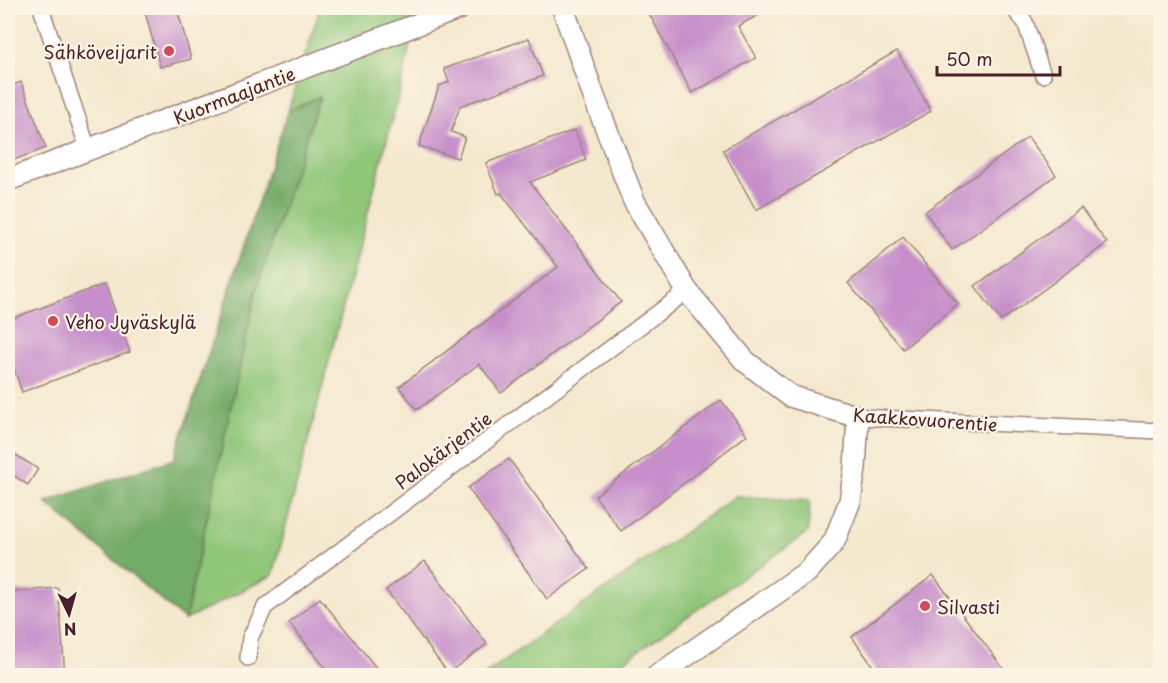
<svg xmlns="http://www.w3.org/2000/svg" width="1168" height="683" font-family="'Playpen Sans',sans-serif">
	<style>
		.green { fill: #8fc678; stroke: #6c7252; stroke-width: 1.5 }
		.forest { fill: #73ab68; stroke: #5e654a; stroke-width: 1.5 }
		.building { fill: #c68fcb }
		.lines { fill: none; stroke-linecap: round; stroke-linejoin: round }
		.street-casing { stroke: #9f847c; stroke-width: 18 }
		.secondary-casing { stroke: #9f847c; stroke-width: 24 }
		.street { stroke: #fff; stroke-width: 15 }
		.secondary { stroke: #fff; stroke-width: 21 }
		.poi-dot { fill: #d1495b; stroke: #fcf5e5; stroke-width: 2 }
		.labels { text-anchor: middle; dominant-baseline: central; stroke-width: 4.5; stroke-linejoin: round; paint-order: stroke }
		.poi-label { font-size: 18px; fill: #4a1f2b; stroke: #fcf5e5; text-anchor: start }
		.street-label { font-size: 18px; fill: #4a1f2b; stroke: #fcf5e5 }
	</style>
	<rect width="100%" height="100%" fill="#fcf5e5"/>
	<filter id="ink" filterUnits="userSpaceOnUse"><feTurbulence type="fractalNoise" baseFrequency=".0167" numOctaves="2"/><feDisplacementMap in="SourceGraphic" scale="12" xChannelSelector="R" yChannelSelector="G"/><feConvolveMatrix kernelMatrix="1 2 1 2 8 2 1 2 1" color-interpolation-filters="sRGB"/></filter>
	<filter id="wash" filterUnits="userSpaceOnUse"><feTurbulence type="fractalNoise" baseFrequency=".008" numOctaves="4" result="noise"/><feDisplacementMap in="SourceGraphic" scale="24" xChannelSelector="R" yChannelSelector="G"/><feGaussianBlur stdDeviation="1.35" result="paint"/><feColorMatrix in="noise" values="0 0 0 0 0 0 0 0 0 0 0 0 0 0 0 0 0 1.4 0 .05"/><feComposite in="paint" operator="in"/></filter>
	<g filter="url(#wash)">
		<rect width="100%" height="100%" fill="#f4e8ce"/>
		<!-- green -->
		<g class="green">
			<path d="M320 8H418L402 82 273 575 185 620 256 291 320 96 288 111Z"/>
			<path d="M736 496 810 501 808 532 604 675H484Z"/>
		</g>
		<!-- forest -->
		<path class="forest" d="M320 96 256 291 185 620 45 502 174 459 288 111Z"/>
		<g id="blocks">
			<!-- building -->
			<g class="building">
				<path d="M144 8H177L191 59 160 67Z"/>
				<path d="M646 8H771L738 26 756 58 692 93Z"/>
				<path d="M529 38 543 76 460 106 451 132 465 137 458 158 419 146 439 86 449 82 444 69Z"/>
				<path d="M897 51 931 111 756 210 723 150Z"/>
				<path d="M21 82 46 148 8 162V87Z"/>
				<path d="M575 130 586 160 530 182 621 302 501 393 479 364 417 410 399 387 558 267 501 193 498 194 486 163Z"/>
				<path d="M1028 137 1056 175 952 250 925 212Z"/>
				<path d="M1081 208 1107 243 1001 321 975 286Z"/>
				<path d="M903 237 958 304 903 349 848 283Z"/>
				<path d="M105 284 130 352 22 392 8 351V320Z"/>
				<path d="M721 400 747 435 621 531 595 496Z"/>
				<path d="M8 450 38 469 28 485 8 472Z"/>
				<path d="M509 459 589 569 547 599 468 488Z"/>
				<path d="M425 561 487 644 448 673 386 590Z"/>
				<path d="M933 575 1008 675H879L852 637Z"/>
				<path d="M58 588 65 675H8V592Z"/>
				<path d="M320 598 382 675H331L289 623Z"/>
			</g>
		</g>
	</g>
	<g filter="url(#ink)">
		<use href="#blocks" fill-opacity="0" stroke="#9f847c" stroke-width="1.5"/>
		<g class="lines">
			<!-- street casing -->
			<g class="street-casing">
				<g id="street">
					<path d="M41 8 88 149"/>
					<path d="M1013 8 1025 22 1043 75"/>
					<path d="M858 417 1160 431"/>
					<path d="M248 658 250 638 265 607 687 291"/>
				</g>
			</g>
			<!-- secondary casing -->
			<g class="secondary-casing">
				<g id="secondary">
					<path d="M563 8 593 94 634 201 687 291 745 361 790 396 858 417 855 468 850 501 834 542 807 572 657 676"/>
					<path d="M8 180 361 46 460 8"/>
				</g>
			</g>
			<!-- street -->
			<use href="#street" class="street"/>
			<!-- secondary -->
			<use href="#secondary" class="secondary"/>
		</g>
	</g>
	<!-- markers -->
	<g class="poi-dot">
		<circle cx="169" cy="51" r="6"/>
		<circle cx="53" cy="321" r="6"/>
		<circle cx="925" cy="606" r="6"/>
	</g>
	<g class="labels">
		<!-- poi labels -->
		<g class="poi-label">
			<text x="157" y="51" text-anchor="end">Sähköveijarit</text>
			<text x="65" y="321">Veho Jyväskylä</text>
			<text x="937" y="606">Silvasti</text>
		</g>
		<!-- street labels -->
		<g class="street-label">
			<text transform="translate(234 95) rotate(-21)">Kuormaajantie</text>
			<text transform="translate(925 419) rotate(4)">Kaakkovuorentie</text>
			<text transform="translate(443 450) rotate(-37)">Palokärjentie</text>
		</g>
	</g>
	<!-- margin -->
	<rect width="1168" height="683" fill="none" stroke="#fcf5e5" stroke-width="30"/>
	<!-- north arrow -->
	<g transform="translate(69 614) rotate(175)" stroke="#fcf5e5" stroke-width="4.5" paint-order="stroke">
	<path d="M0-4.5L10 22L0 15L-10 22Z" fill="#4a1f2b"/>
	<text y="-9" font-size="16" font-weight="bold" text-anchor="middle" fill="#4a1f2b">N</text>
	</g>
	<!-- scale -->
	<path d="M937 66v9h123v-9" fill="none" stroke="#4a1f2b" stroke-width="3"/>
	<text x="946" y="66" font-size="18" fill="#4a1f2b" stroke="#fcf5e5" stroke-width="4.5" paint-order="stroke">50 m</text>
</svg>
